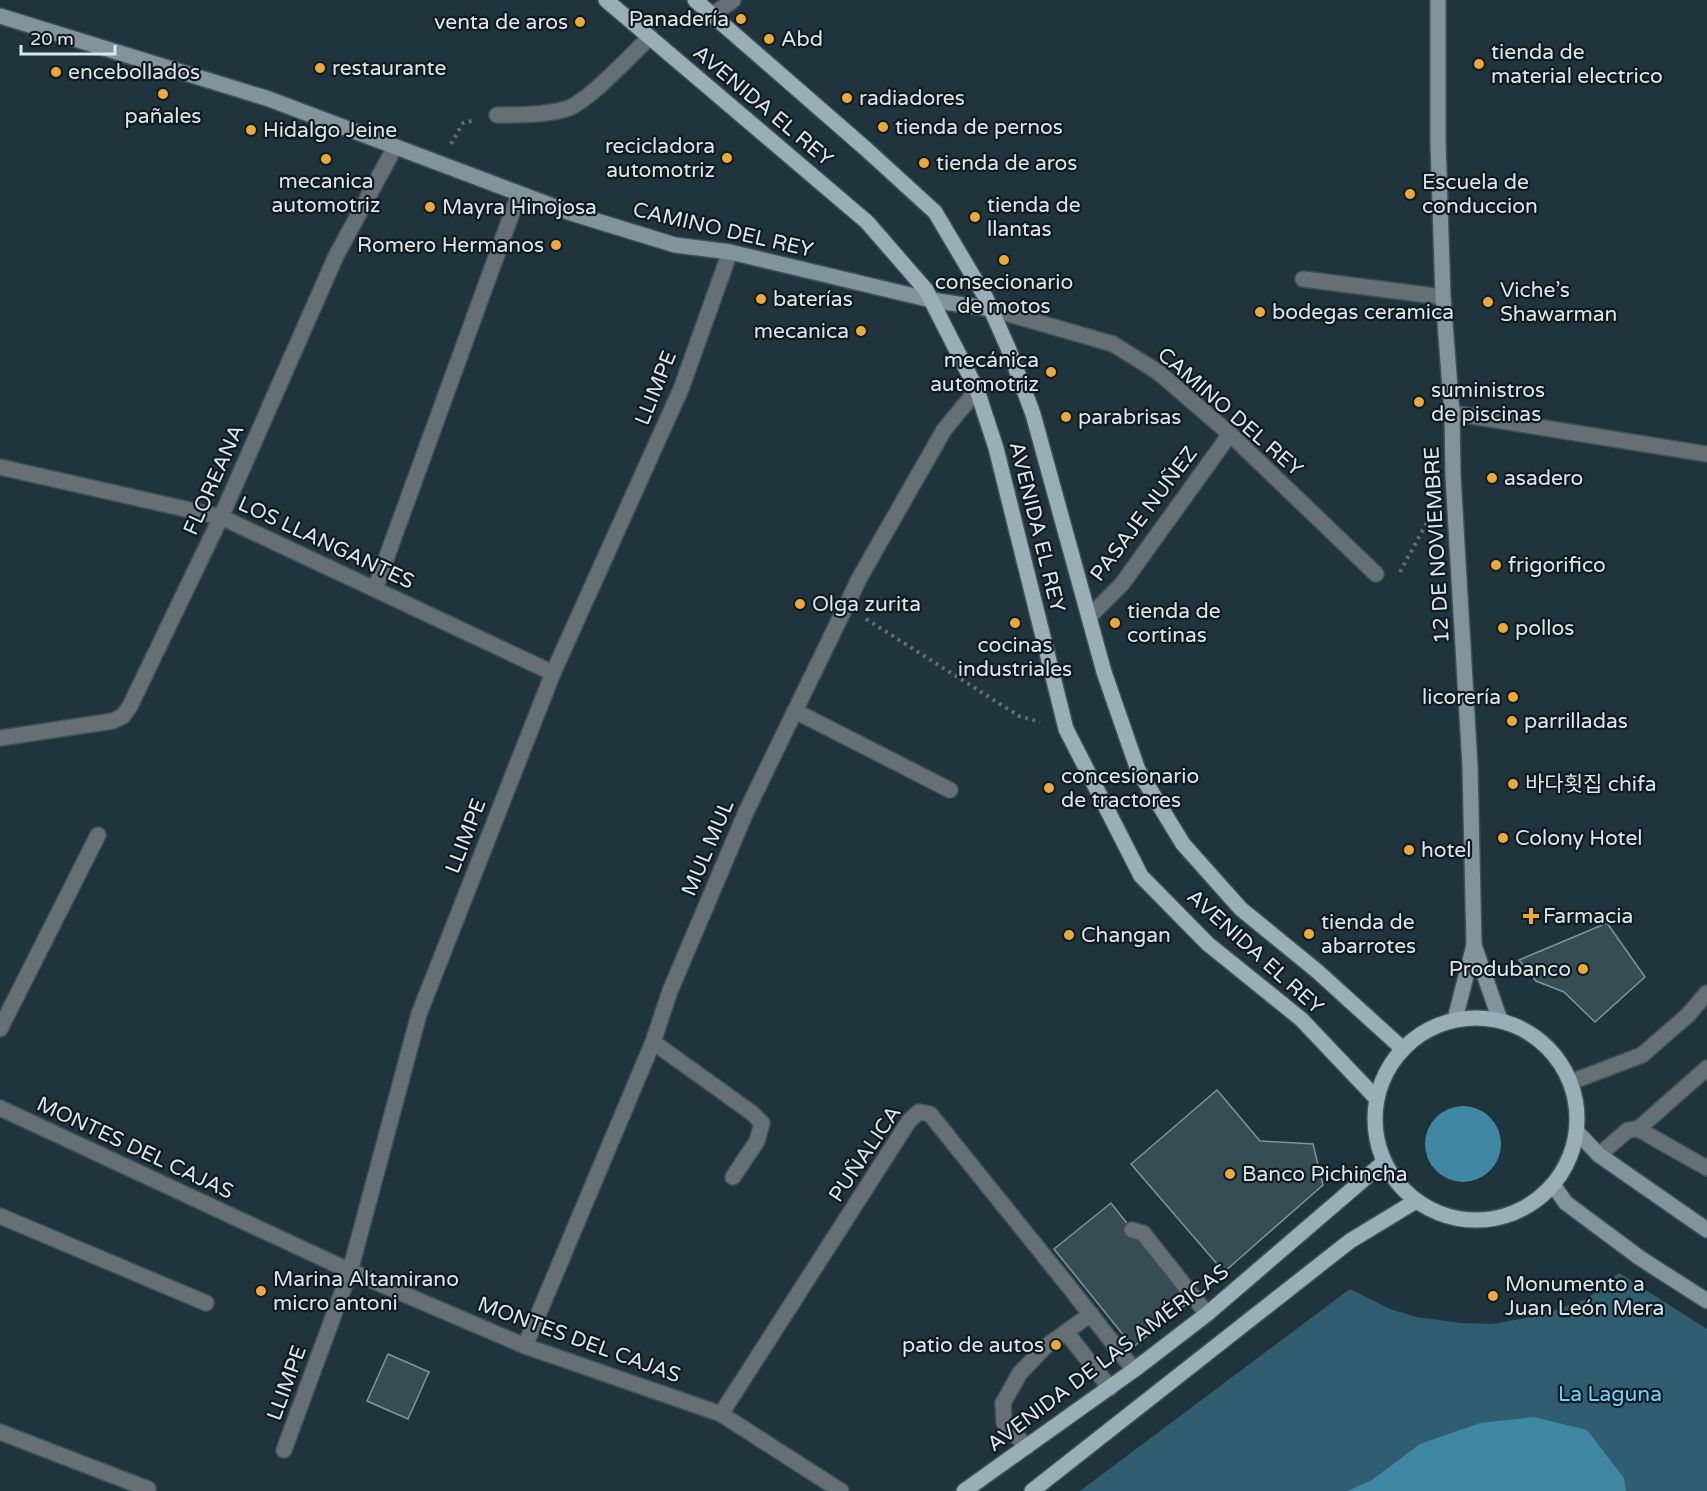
<svg xmlns="http://www.w3.org/2000/svg" width="1707" height="1491" font-family="'Varela Round','Noto Sans KR',sans-serif">
	<style>
		.green { fill: #305d6f }
		.water { fill: #3f87a2 }
		.building { fill: #364d56; stroke: #7c959f; stroke-width: 1.5 }
		.lines { fill: none; stroke-linecap: round; stroke-linejoin: round }
		.lane-casing { stroke: #3d5159; stroke-width: 18 }
		.street-casing { stroke: #3d5159; stroke-width: 18 }
		.secondary-casing { stroke: #3d5159; stroke-width: 18 }
		.primary-casing { stroke: #3d5159; stroke-width: 18 }
		.path { stroke: #5c6e76; stroke-width: 4; stroke-dasharray: 3 4.5; stroke-linecap: butt }
		.lane { stroke: #667074; stroke-width: 15 }
		.street { stroke: #667074; stroke-width: 15 }
		.secondary { stroke: #83939a; stroke-width: 15 }
		.primary { stroke: #99aeb7; stroke-width: 15 }
		.poi-dot { fill: #eba93a; stroke: #111a1f; stroke-width: 2 }
		.labels { text-anchor: middle; dominant-baseline: central; stroke-width: 4.5; stroke-linejoin: round; paint-order: stroke }
		.poi-label { font-size: 21px; fill: #dae7ed; stroke: #111a1f; text-anchor: start }
		.street-label { font-size: 21px; fill: #dae7ed; stroke: #111a1f }
		.park-label { font-size: 21px; fill: #6dd6fe; stroke: #111a1f }
	</style>
	<rect width="100%" height="100%" fill="#1f343d"/>
	<!-- green -->
	<path class="green" d="M1619 1273 1707 1329V1491H1080L1350 1289 1390 1309 1417 1317 1461 1323 1492 1324 1537 1316 1587 1299Z"/>
	<!-- water -->
	<g class="water">
		<circle cx="1463" cy="1144" r="38"/>
		<path d="M1534 1417 1587 1430 1624 1478 1626 1491H1347L1372 1480 1420 1444 1480 1423Z"/>
	</g>
	<!-- building -->
	<g class="building">
		<path d="M1607 923 1645 977 1595 1022 1564 992 1536 981 1519 960Z"/>
		<path d="M1217 1090 1260 1141 1313 1144 1323 1185 1224 1272 1131 1164Z"/>
		<path d="M1111 1203 1189 1302 1133 1347 1054 1249Z"/>
		<path d="M388 1354 429 1372 408 1419 367 1401Z"/>
	</g>
	<g class="lines">
		<!-- lane casing -->
		<g class="lane-casing">
			<g id="lane">
				<path d="M1303 279 1443 297"/>
				<path d="M795 711 950 790"/>
				<path d="M1638 1129 1707 1068"/>
				<path d="M1599 1155 1628 1130 1638 1129 1707 1168"/>
				<path d="M1132 1230 1143 1233 1207 1314"/>
				<path d="M1066 1332 1110 1388"/>
				<path d="M1027 1447 1004 1423 1003 1403 1020 1373 1045 1347 1091 1314"/>
			</g>
		</g>
		<!-- street casing -->
		<g class="street-casing">
			<g id="street">
				<path d="M713 15 733 0"/>
				<path d="M497 115C520 115 544 115 566 109 587 103 632 54 650 37"/>
				<path d="M991 309 1113 344 1158 372 1230 434 1376 574"/>
				<path d="M1452 413 1707 454"/>
				<path d="M0 467 221 517 553 673"/>
				<path d="M375 589 519 194"/>
				<path d="M1089 617 1122 584 1230 434"/>
				<path d="M0 738 113 721 123 716 130 706 221 517 336 256 395 147"/>
				<path d="M0 1029 98 835"/>
				<path d="M653 1042 752 1113 762 1123 757 1141 733 1177"/>
				<path d="M1571 1082 1642 1055 1688 1015 1707 993"/>
				<path d="M0 1108 350 1271 525 1346 721 1414 841 1491"/>
				<path d="M0 1216 206 1303"/>
				<path d="M525 1346 653 1042 670 991 746 812 860 577 944 430 977 390"/>
				<path d="M721 1414 909 1121 919 1112 930 1114 1070 1288 1134 1370"/>
				<path d="M0 1432 148 1489"/>
				<path d="M284 1450 350 1271 419 1014 553 673 681 389 730 252"/>
			</g>
		</g>
		<!-- secondary casing -->
		<g class="secondary-casing">
			<g id="secondary">
				<path d="M1438 0V142L1443 297 1452 413 1453 476 1470 766 1474 945 1455 1019"/>
				<path d="M0 16 269 99 571 213 675 245 730 252 931 300 991 309"/>
				<path d="M1474 945 1499 1017"/>
				<path d="M1577 1132 1599 1155 1707 1230"/>
				<path d="M1553 1185 1566 1203 1640 1258 1707 1301"/>
			</g>
		</g>
		<!-- primary casing -->
		<g class="primary-casing">
			<g id="primary">
				<path d="M606 0 867 222 926 290 977 390 996 448 1066 729 1141 876 1208 944 1301 1019 1377 1099"/>
				<path d="M695 0 866 149 935 212 986 298 1009 350 1033 414 1104 672 1138 770 1183 844 1241 909 1317 971 1403 1049"/>
				<circle cx="1476" cy="1119" r="101"/>
				<path d="M964 1491 1134 1370 1207 1314 1384 1162"/>
				<path d="M1032 1491 1350 1241 1416 1201"/>
			</g>
		</g>
		<!-- path -->
		<g class="path">
			<path d="M451 144 463 123 476 120"/>
			<path d="M1400 572 1431 515"/>
			<path d="M866 619 1019 716 1040 722"/>
		</g>
		<!-- lane -->
		<use href="#lane" class="lane"/>
		<!-- street -->
		<use href="#street" class="street"/>
		<!-- secondary -->
		<use href="#secondary" class="secondary"/>
		<!-- primary -->
		<use href="#primary" class="primary"/>
	</g>
	<!-- markers -->
	<g class="poi-dot">
		<circle cx="741" cy="19" r="6"/>
		<circle cx="580" cy="22" r="6"/>
		<circle cx="769" cy="39" r="6"/>
		<circle cx="1479" cy="64" r="6"/>
		<circle cx="320" cy="68" r="6"/>
		<circle cx="56" cy="72" r="6"/>
		<circle cx="163" cy="94" r="6"/>
		<circle cx="847" cy="98" r="6"/>
		<circle cx="883" cy="127" r="6"/>
		<circle cx="251" cy="130" r="6"/>
		<circle cx="727" cy="158" r="6"/>
		<circle cx="326" cy="159" r="6"/>
		<circle cx="924" cy="163" r="6"/>
		<circle cx="1410" cy="194" r="6"/>
		<circle cx="430" cy="207" r="6"/>
		<circle cx="975" cy="217" r="6"/>
		<circle cx="556" cy="245" r="6"/>
		<circle cx="1004" cy="260" r="6"/>
		<circle cx="761" cy="299" r="6"/>
		<circle cx="1488" cy="302" r="6"/>
		<circle cx="1260" cy="312" r="6"/>
		<circle cx="861" cy="331" r="6"/>
		<circle cx="1051" cy="372" r="6"/>
		<circle cx="1419" cy="402" r="6"/>
		<circle cx="1066" cy="417" r="6"/>
		<circle cx="1492" cy="478" r="6"/>
		<circle cx="1496" cy="565" r="6"/>
		<circle cx="800" cy="604" r="6"/>
		<circle cx="1015" cy="623" r="6"/>
		<circle cx="1115" cy="623" r="6"/>
		<circle cx="1503" cy="628" r="6"/>
		<circle cx="1513" cy="697" r="6"/>
		<circle cx="1512" cy="721" r="6"/>
		<circle cx="1513" cy="784" r="6"/>
		<circle cx="1049" cy="788" r="6"/>
		<circle cx="1503" cy="838" r="6"/>
		<circle cx="1409" cy="850" r="6"/>
		<path d="M1528 907h6v6h6v6h-6v6h-6v-6h-6v-6h6z"/>
		<circle cx="1309" cy="934" r="6"/>
		<circle cx="1069" cy="935" r="6"/>
		<circle cx="1583" cy="969" r="6"/>
		<circle cx="1230" cy="1174" r="6"/>
		<circle cx="261" cy="1291" r="6"/>
		<circle cx="1493" cy="1296" r="6"/>
		<circle cx="1056" cy="1345" r="6"/>
	</g>
	<g class="labels">
		<!-- poi labels -->
		<g class="poi-label">
			<text x="729" y="19" text-anchor="end">Panadería</text>
			<text x="568" y="22" text-anchor="end">venta de aros</text>
			<text x="781" y="39">Abd</text>
			<text x="1491" y="52">tienda de<tspan x="1491" dy="24">material electrico</tspan></text>
			<text x="332" y="68">restaurante</text>
			<text x="68" y="72">encebollados</text>
			<text x="859" y="98">radiadores</text>
			<text x="163" y="116" text-anchor="middle">pañales</text>
			<text x="895" y="127">tienda de pernos</text>
			<text x="263" y="130">Hidalgo Jeine</text>
			<text x="715" y="146" text-anchor="end">recicladora<tspan x="715" dy="24">automotriz</tspan></text>
			<text x="936" y="163">tienda de aros</text>
			<text x="326" y="181" text-anchor="middle">mecanica<tspan x="326" dy="24">automotriz</tspan></text>
			<text x="1422" y="182">Escuela de<tspan x="1422" dy="24">conduccion</tspan></text>
			<text x="987" y="205">tienda de<tspan x="987" dy="24">llantas</tspan></text>
			<text x="442" y="207">Mayra Hinojosa</text>
			<text x="544" y="245" text-anchor="end">Romero Hermanos</text>
			<text x="1004" y="282" text-anchor="middle">consecionario<tspan x="1004" dy="24">de motos</tspan></text>
			<text x="1500" y="290">Viche’s<tspan x="1500" dy="24">Shawarman</tspan></text>
			<text x="773" y="299">baterías</text>
			<text x="1272" y="312">bodegas ceramica</text>
			<text x="849" y="331" text-anchor="end">mecanica</text>
			<text x="1039" y="360" text-anchor="end">mecánica<tspan x="1039" dy="24">automotriz</tspan></text>
			<text x="1431" y="390">suministros<tspan x="1431" dy="24">de piscinas</tspan></text>
			<text x="1078" y="417">parabrisas</text>
			<text x="1504" y="478">asadero</text>
			<text x="1508" y="565">frigorifico</text>
			<text x="812" y="604">Olga zurita</text>
			<text x="1127" y="611">tienda de<tspan x="1127" dy="24">cortinas</tspan></text>
			<text x="1515" y="628">pollos</text>
			<text x="1015" y="645" text-anchor="middle">cocinas<tspan x="1015" dy="24">industriales</tspan></text>
			<text x="1501" y="697" text-anchor="end">licorería</text>
			<text x="1524" y="721">parrilladas</text>
			<text x="1061" y="776">concesionario<tspan x="1061" dy="24">de tractores</tspan></text>
			<text x="1525" y="784">바다횟집 chifa</text>
			<text x="1515" y="838">Colony Hotel</text>
			<text x="1421" y="850">hotel</text>
			<text x="1543" y="916">Farmacia</text>
			<text x="1321" y="922">tienda de<tspan x="1321" dy="24">abarrotes</tspan></text>
			<text x="1081" y="935">Changan</text>
			<text x="1571" y="969" text-anchor="end">Produbanco</text>
			<text x="1242" y="1174">Banco Pichincha</text>
			<text x="273" y="1279">Marina Altamirano<tspan x="273" dy="24">micro antoni</tspan></text>
			<text x="1505" y="1284">Monumento a<tspan x="1505" dy="24">Juan León Mera</tspan></text>
			<text x="1044" y="1345" text-anchor="end">patio de autos</text>
		</g>
		<!-- street labels -->
		<g class="street-label">
			<text transform="translate(763 106) rotate(40)">AVENIDA EL REY</text>
			<text transform="translate(723 230) rotate(13)">CAMINO DEL REY</text>
			<text transform="translate(656 388) rotate(-68)">LLIMPE</text>
			<text transform="translate(1230 412) rotate(41)">CAMINO DEL REY</text>
			<text transform="translate(214 480) rotate(-66)">FLOREANA</text>
			<text transform="translate(1144 514) rotate(-53)">PASAJE NUÑEZ</text>
			<text transform="translate(1037 527) rotate(76)">AVENIDA EL REY</text>
			<text transform="translate(326 543) rotate(25)">LOS LLANGANTES</text>
			<text transform="translate(1437 545) rotate(-93)">12 DE NOVIEMBRE</text>
			<text transform="translate(466 836) rotate(-69)">LLIMPE</text>
			<text transform="translate(708 848) rotate(-67)">MUL MUL</text>
			<text transform="translate(1255 952) rotate(42)">AVENIDA EL REY</text>
			<text transform="translate(135 1148) rotate(25)">MONTES DEL CAJAS</text>
			<text transform="translate(865 1154) rotate(-56)">PUÑALICA</text>
			<text transform="translate(579 1340) rotate(20)">MONTES DEL CAJAS</text>
			<text transform="translate(1108 1358) rotate(-37)">AVENIDA DE LAS AMÉRICAS</text>
			<text transform="translate(287 1383) rotate(-70)">LLIMPE</text>
		</g>
		<!-- park labels -->
		<g class="park-label">
			<text x="1610" y="1394">La Laguna</text>
		</g>
	</g>
	<!-- scale -->
	<path d="M21 45v9h94v-9" fill="none" stroke="#dae7ed" stroke-width="3"/>
	<text x="30" y="45" font-size="18" fill="#dae7ed" stroke="#111a1f" stroke-width="4.5" paint-order="stroke">20 m</text>
</svg>
